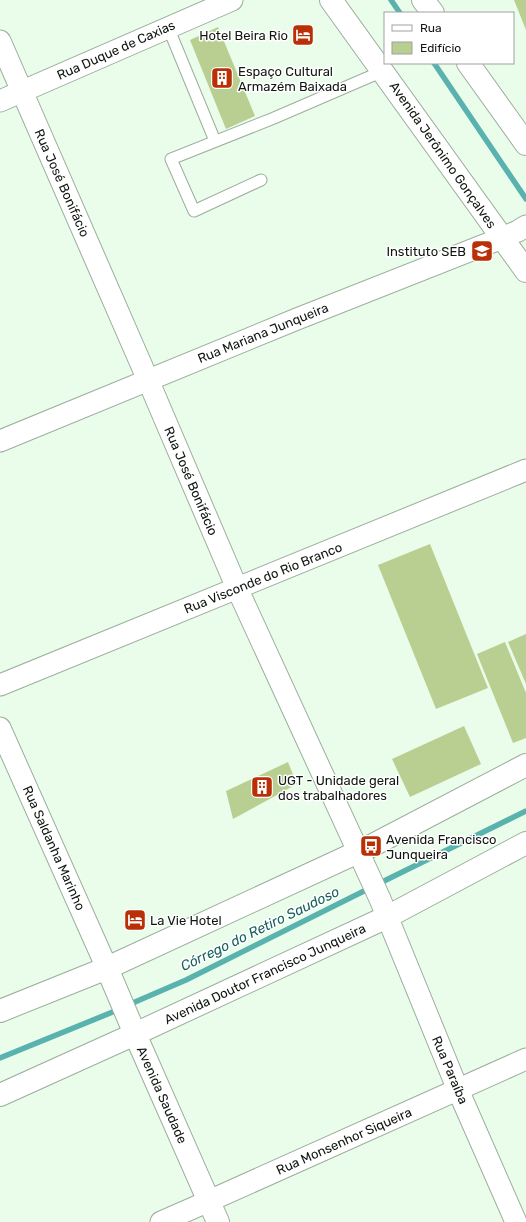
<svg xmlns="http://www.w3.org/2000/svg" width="526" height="1222" font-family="Rubik,sans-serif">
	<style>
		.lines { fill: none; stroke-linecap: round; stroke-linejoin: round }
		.stream { stroke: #5ab2ae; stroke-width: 5.5 }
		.building { fill: #b9cf92 }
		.service-casing { stroke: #9cad9d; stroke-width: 13 }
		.minor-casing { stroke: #9cad9d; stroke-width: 23 }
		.tertiary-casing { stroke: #9cad9d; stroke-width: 24 }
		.primary-casing { stroke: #9cad9d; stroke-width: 24 }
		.service { stroke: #fff; stroke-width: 11 }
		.minor { stroke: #fff; stroke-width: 21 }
		.tertiary { stroke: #fff; stroke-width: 22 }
		.primary { stroke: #fff; stroke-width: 22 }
		.labels { text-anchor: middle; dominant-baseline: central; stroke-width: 3; stroke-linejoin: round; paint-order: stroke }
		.poi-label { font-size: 13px; fill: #101610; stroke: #fff; text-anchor: start }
		.street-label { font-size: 13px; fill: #101610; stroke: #fff }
		.water-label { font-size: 14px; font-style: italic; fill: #16605d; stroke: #fff }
	</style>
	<rect width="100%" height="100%" fill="#eafdeb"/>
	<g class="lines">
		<!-- stream -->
		<g class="stream">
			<path d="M391 0 400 13"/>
			<path d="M434 63 526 199"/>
			<path d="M378 884 526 811"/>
			<path d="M128 1005 186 980 370 888"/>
			<path d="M0 1058 120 1009"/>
		</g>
	</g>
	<!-- building -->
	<g class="building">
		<path d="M514 0H526V30Z"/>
		<path d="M218 27 255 116 226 129 190 40Z"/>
		<path d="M430 544 488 688 436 709 378 565Z"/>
		<path d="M526 634V684L508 642Z"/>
		<path d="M505 642 526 693V738L513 743 477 654Z"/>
		<path d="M464 726 481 764 410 797 392 759Z"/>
		<path d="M288 762 297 784 233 819 226 791Z"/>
	</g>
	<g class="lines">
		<!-- service casing -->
		<g class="service-casing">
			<g id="service">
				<path d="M168 27 215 141"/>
				<path d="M261 180 194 211 171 159 274 118 383 71"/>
			</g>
		</g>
		<!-- minor casing -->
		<g class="minor-casing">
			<g id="minor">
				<path d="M0 41 148 380 237 588 380 899 458 1090 516 1222"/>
				<path d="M0 101 232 0"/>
				<path d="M0 441 297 319 502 238 518 231 526 226"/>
				<path d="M0 685 526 470"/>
				<path d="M0 728 107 968"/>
				<path d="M161 1222 209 1201 526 1059"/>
			</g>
		</g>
		<!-- tertiary casing -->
		<g class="tertiary-casing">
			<path id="tertiary" d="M107 968 135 1034 218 1222"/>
		</g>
		<!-- primary casing -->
		<g class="primary-casing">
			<g id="primary">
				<path d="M331 0 526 271"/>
				<path d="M423 0 433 13"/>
				<path d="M468 63 526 144"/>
				<path d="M0 1011 107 968 371 846 526 765"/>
				<path d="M0 1095 135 1034 387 917 526 843"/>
			</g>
		</g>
		<!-- service -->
		<use href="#service" class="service"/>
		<!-- minor -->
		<use href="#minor" class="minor"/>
		<!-- tertiary -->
		<use href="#tertiary" class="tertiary"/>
		<!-- primary -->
		<use href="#primary" class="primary"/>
	</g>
	<!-- icons -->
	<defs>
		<g id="hotel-square" transform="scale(1.15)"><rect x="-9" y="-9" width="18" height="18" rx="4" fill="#b92f06" stroke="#fff"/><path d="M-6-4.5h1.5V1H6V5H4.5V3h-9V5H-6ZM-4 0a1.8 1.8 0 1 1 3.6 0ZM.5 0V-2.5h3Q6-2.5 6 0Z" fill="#fff"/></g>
		<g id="building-square" transform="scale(1.15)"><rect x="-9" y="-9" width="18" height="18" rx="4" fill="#b92f06" stroke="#fff"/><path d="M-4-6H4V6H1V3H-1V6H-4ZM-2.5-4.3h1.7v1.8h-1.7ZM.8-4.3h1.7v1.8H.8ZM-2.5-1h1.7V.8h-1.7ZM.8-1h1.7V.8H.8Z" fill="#fff"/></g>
		<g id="university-square" transform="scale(1.15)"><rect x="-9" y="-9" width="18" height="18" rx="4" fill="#b92f06" stroke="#fff"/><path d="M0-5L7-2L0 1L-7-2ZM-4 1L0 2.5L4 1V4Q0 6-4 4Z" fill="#fff"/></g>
		<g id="bus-square" transform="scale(1.15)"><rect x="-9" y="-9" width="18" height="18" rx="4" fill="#b92f06" stroke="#fff"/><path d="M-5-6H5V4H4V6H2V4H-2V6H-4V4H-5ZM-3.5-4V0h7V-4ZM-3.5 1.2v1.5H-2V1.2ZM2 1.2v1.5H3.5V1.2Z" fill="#fff"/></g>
	</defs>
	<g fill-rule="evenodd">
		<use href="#hotel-square" x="303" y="35"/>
		<use href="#building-square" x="222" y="78"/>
		<use href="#university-square" x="482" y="251"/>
		<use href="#building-square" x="262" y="787"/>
		<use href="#bus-square" x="371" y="846"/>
		<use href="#hotel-square" x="135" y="920"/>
	</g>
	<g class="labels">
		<!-- poi labels -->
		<g class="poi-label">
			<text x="288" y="35" text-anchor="end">Hotel Beira Rio</text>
			<text x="238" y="71">Espaço Cultural<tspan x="238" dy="15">Armazém Baixada</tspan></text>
			<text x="466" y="251" text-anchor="end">Instituto SEB</text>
			<text x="278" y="780">UGT - Unidade geral<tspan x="278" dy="15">dos trabalhadores</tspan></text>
			<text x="386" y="839">Avenida Francisco<tspan x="386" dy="15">Junqueira</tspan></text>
			<text x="150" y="920">La Vie Hotel</text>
		</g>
		<!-- street labels -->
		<g class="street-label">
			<text transform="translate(116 50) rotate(-24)">Rua Duque de Caxias</text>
			<text transform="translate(443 155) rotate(55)">Avenida Jerônimo Gonçalves</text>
			<text transform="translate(62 183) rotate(66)">Rua José Bonifácio</text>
			<text transform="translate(263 333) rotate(-22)">Rua Mariana Junqueira</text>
			<text transform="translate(191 481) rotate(67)">Rua José Bonifácio</text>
			<text transform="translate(263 578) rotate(-22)">Rua Visconde do Rio Branco</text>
			<text transform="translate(54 848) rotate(66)">Rua Saldanha Marinho</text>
			<text transform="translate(265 974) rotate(-25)">Avenida Doutor Francisco Junqueira</text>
			<text transform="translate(450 1070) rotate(67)">Rua Paraíba</text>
			<text transform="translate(162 1095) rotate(66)">Avenida Saudade</text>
			<text transform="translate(344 1141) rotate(-24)">Rua Monsenhor Siqueira</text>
		</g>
		<!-- water labels -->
		<g class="water-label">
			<text transform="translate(260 929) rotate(-26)">Córrego do Retiro Saudoso</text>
		</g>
	</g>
	<!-- legend -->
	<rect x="384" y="12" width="130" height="52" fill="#ffffff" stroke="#9fa29f"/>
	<rect x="392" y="25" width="20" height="6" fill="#ffffff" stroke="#9fa29f"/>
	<text x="420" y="32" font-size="12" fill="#101610">Rua</text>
	<rect x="392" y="42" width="20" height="12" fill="#b9cf92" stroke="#9fa29f"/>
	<text x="420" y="52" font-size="12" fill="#101610">Edifício</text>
</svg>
